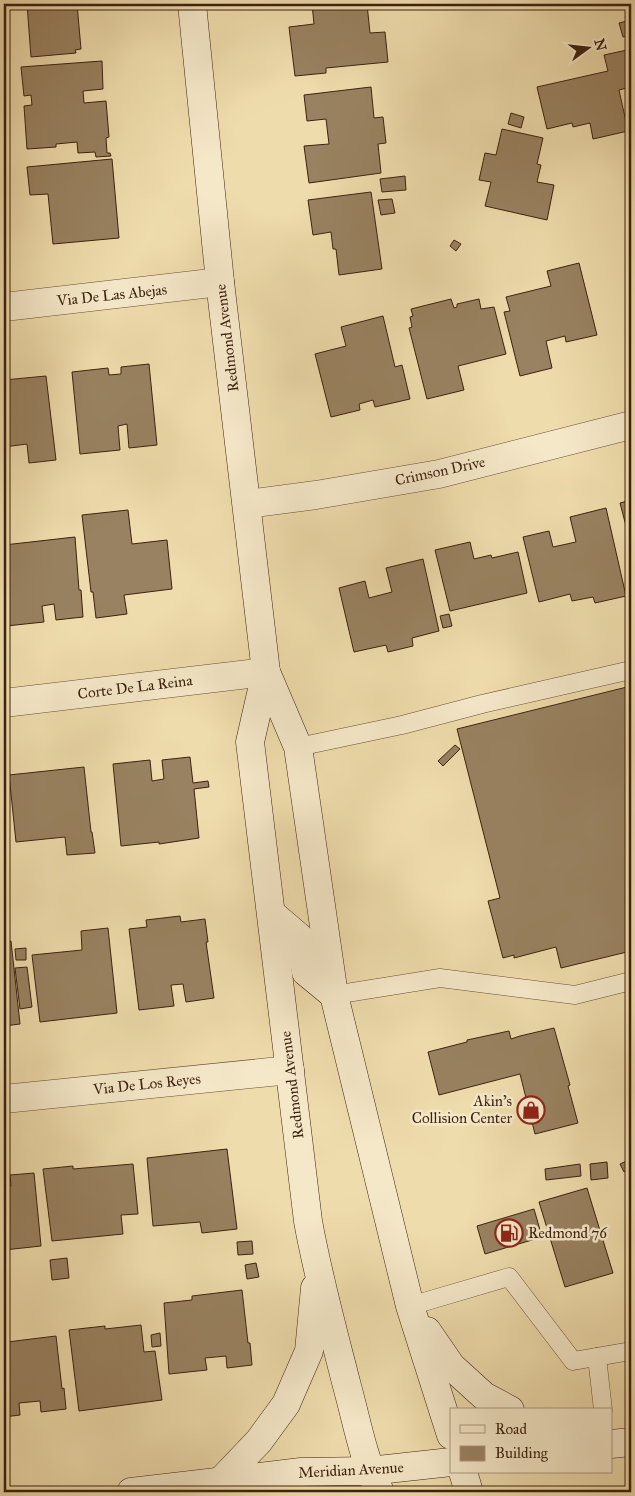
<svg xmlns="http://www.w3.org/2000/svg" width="635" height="1496" font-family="'IM FELL Great Primer',serif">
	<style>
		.building { fill: #998261; stroke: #3c210f }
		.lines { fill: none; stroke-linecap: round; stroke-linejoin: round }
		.lane-casing { stroke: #695036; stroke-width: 19 }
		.street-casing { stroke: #695036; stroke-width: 29 }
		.secondary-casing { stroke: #3c210f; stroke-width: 29 }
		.lane { stroke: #f5e8c9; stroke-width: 18 }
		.street { stroke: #f5e8c9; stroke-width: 28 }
		.secondary { stroke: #f5e8c9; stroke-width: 28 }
		.labels { text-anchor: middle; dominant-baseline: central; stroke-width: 5; stroke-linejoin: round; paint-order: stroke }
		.street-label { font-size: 15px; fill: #3c210f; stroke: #f5e8c9 }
		.poi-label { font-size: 15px; fill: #3c210f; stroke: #f5e8c9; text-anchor: end }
	</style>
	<rect width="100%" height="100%" fill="#efdcac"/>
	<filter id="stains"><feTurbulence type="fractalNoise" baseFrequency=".004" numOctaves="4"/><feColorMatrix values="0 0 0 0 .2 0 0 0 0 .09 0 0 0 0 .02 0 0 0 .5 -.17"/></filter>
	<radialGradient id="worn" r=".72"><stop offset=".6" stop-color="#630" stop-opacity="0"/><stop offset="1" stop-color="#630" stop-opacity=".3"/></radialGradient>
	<!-- building -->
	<g class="building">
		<path d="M27 4H80H77L81 49 75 50 76 53 31 57Z"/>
		<path d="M312 4H367L370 33 385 32 388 62 326 68V73L295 76 289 27 314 24Z"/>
		<path d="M631 20V35L623 37 619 23Z"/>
		<path d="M627 50 631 67V87L619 90 628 131 593 139 590 123 573 127 572 123 547 129 537 87 608 71 604 55Z"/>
		<path d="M102 61 103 89 83 91 84 103 106 101 109 137 106 138 107 153H110L111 156 96 157 95 152 78 153 77 142 56 144V147L27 149 24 106 32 105 31 95 24 96 21 67Z"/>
		<path d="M371 87 374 118 383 117 386 143 378 144 381 173 309 183 304 146 329 144 326 119 307 121 304 95Z"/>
		<path d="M511 113 524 117 521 128 508 124Z"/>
		<path d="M502 129 543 138 537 164 541 165 537 182 554 185 547 220 485 206 491 182 479 180 485 153 496 155Z"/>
		<path d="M112 159 119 238 53 244 48 194 30 195 27 167Z"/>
		<path d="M405 176 406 190 382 192 380 179Z"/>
		<path d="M371 192 382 269 339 275 336 249H333L331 232 313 235 308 200Z"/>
		<path d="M392 199 395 213 381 215 378 200Z"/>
		<path d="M454 240 461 244 456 251 450 246Z"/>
		<path d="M579 263 597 335 566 342 565 336 546 341 552 368 520 376 504 312 510 311 506 297 551 286 547 271Z"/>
		<path d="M451 299 454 308 457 307V304L479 299 481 309 494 307 506 354 458 366 464 390 427 399 409 328 412 327 410 317 413 316 411 309Z"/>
		<path d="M383 316 395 367 402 365 410 399 375 407 373 400 359 404 360 410 331 417 315 354 346 346 341 327Z"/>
		<path d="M149 364 157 445 129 448 127 424 118 426 120 450 80 454 72 372 108 368 109 375 121 374V367Z"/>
		<path d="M46 376 56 460 29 463 27 444 4 447V380Z"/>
		<path d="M631 500V545L620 503Z"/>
		<path d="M606 508 626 596 595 603 593 597 572 601 570 594 539 602 523 537 549 531 553 547 576 542 570 517Z"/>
		<path d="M128 510 132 544 167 540 172 589 124 595 127 614 96 618 93 592H91L82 515Z"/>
		<path d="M75 537 79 590H81L83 617 56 620 54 604 42 606 44 622 6 626 4 606V545Z"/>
		<path d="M470 542 474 559 491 555 492 558 518 552 527 593 450 611 435 550Z"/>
		<path d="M423 559 439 631 412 638 413 646 388 652 386 645 354 652 339 588 365 581 369 598 392 592 386 568Z"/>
		<path d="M449 614 452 626 443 628 440 616Z"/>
		<path d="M631 686V952V951L561 968 556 947 514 958V955L503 958 488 901 500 898 457 729Z"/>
		<path d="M455 745 460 749 443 766 438 761Z"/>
		<path d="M190 757 193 783 208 781 209 787 194 789 199 838 159 844V842L121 846 113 764 150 760 152 781 164 779 162 760Z"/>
		<path d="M84 767 91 832H92L95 853 67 855 65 837 16 842 9 775Z"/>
		<path d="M180 916 181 922 205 919 208 942H206L214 998 186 1002 183 984 171 985 174 1006 139 1010 129 929 147 927 146 920Z"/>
		<path d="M108 928 117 1013 40 1022 32 955 82 950 81 931Z"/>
		<path d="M11 941 20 1024 4 1026V942Z"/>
		<path d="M26 948V960H16L15 949Z"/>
		<path d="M27 967 32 1007 20 1009 15 968Z"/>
		<path d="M554 1028 570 1085 568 1086 578 1123 535 1134 520 1074 439 1095 428 1052 467 1042V1040L509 1031 511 1039 520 1036Z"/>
		<path d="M227 1149 237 1229 202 1233 200 1222 153 1226 147 1158Z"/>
		<path d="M631 1159V1169L624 1172 620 1164Z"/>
		<path d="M607 1162 608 1178 591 1180 590 1164Z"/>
		<path d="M133 1164 138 1214 121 1215 123 1234 52 1241 43 1169 73 1166V1169Z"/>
		<path d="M580 1164 581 1176 546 1180 545 1169Z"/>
		<path d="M34 1173 41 1246 4 1250V1187L11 1186 10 1175Z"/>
		<path d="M587 1188 613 1273 565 1287 539 1202Z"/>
		<path d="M534 1209 542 1237 485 1254 477 1226Z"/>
		<path d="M252 1241 253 1254 238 1255 237 1242Z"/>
		<path d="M67 1258 69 1278 52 1280 50 1260Z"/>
		<path d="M256 1263 259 1277 247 1279 245 1265Z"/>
		<path d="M242 1290 248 1343H250L252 1365 227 1368 226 1356 205 1358 207 1370 169 1374 164 1303 192 1300V1296Z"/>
		<path d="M141 1325 144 1352 155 1351 162 1400 79 1411 69 1330 105 1326V1329Z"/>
		<path d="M160 1333 161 1346 152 1347 151 1335Z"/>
		<path d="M56 1336 62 1389 64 1388 66 1409 41 1412 40 1401 19 1403 20 1415 4 1417V1363L9 1362 7 1342Z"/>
	</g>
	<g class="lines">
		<!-- lane casing -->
		<g class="lane-casing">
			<g id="lane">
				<path d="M298 747 402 725 482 704 631 670"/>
				<path d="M334 995 440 978 575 995 631 981"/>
				<path d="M410 1306 509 1277 573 1361 631 1351"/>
				<path d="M597 1357 603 1410"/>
			</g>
		</g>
		<!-- street casing -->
		<g class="street-casing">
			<g id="street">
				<path d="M4 307 220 282"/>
				<path d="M247 504 316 495 439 474 631 425"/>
				<path d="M4 703 266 672"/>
				<path d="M4 1099 290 1070"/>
			</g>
		</g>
		<!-- secondary casing -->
		<g class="secondary-casing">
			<g id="secondary">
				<path d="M192 4 220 282 266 672 298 747 334 995 410 1306 451 1435"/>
				<path d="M266 672 250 742 308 1221C318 1277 333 1331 347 1386 357 1422 363 1459 380 1492"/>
				<path d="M272 914 300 938 306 972 334 995"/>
				<path d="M427 1331 451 1366 484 1396 510 1410"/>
				<path d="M611 1444 631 1442"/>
				<path d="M463 1472 469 1492"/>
				<path d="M220 1482 259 1441 286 1404 309 1351 315 1288"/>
				<path d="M131 1492 301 1472 369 1471 451 1462"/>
			</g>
		</g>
		<!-- lane -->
		<use href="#lane" class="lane"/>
		<!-- street -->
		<use href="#street" class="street"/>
		<!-- secondary -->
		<use href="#secondary" class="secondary"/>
	</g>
	<!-- icons -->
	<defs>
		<g id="shop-ring" transform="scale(1.4375)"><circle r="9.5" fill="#f5e8c9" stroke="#8f2418" stroke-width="1.5"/><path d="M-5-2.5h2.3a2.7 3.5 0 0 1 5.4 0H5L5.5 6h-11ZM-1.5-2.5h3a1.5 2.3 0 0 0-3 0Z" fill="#8f2418"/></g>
		<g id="fuel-ring" transform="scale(1.4375)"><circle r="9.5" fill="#f5e8c9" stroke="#8f2418" stroke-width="1.5"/><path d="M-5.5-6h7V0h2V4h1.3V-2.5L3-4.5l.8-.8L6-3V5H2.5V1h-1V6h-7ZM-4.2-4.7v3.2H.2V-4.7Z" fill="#8f2418"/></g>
	</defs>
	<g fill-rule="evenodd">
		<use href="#shop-ring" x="531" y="1110"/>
		<use href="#fuel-ring" x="509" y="1233"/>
	</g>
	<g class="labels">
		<!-- street labels -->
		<g class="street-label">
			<text transform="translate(112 295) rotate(-6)">Via De Las Abejas</text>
			<text transform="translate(227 338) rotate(-97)">Redmond Avenue</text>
			<text transform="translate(440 471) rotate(-12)">Crimson Drive</text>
			<text transform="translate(135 687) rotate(-7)">Corte De La Reina</text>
			<text transform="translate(147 1084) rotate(-6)">Via De Los Reyes</text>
			<text transform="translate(292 1085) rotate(-97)">Redmond Avenue</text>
			<text transform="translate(351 1470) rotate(-3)">Meridian Avenue</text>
		</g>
		<!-- poi labels -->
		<g class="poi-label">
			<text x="512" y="1101">Akin's<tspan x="512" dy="17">Collision Center</tspan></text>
			<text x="528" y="1233" text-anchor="start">Redmond 76</text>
		</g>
	</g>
	<!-- margin -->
	<rect width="635" height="1496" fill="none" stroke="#efdcac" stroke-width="20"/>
	<rect x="5" y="5" width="625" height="1486" fill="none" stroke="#3c210f" stroke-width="2.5"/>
	<rect x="10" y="10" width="615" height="1476" fill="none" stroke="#3c210f"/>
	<!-- legend -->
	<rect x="450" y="1408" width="162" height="65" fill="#f5e8c9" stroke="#ab987f"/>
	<rect x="460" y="1425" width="25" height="8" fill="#f5e8c9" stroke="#ab987f"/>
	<text x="495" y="1434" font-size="15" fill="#3c210f">Road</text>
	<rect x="460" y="1446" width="25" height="15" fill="#998261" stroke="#ab987f"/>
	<text x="495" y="1458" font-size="15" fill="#3c210f">Building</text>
	<!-- north arrow -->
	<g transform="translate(588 48) rotate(75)" stroke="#f5e8c9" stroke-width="4" paint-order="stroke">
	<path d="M0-4L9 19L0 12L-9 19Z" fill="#3c210f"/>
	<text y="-8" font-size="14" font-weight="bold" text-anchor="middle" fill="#3c210f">N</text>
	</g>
	<rect width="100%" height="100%" filter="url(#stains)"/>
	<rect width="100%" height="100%" fill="url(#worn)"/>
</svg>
